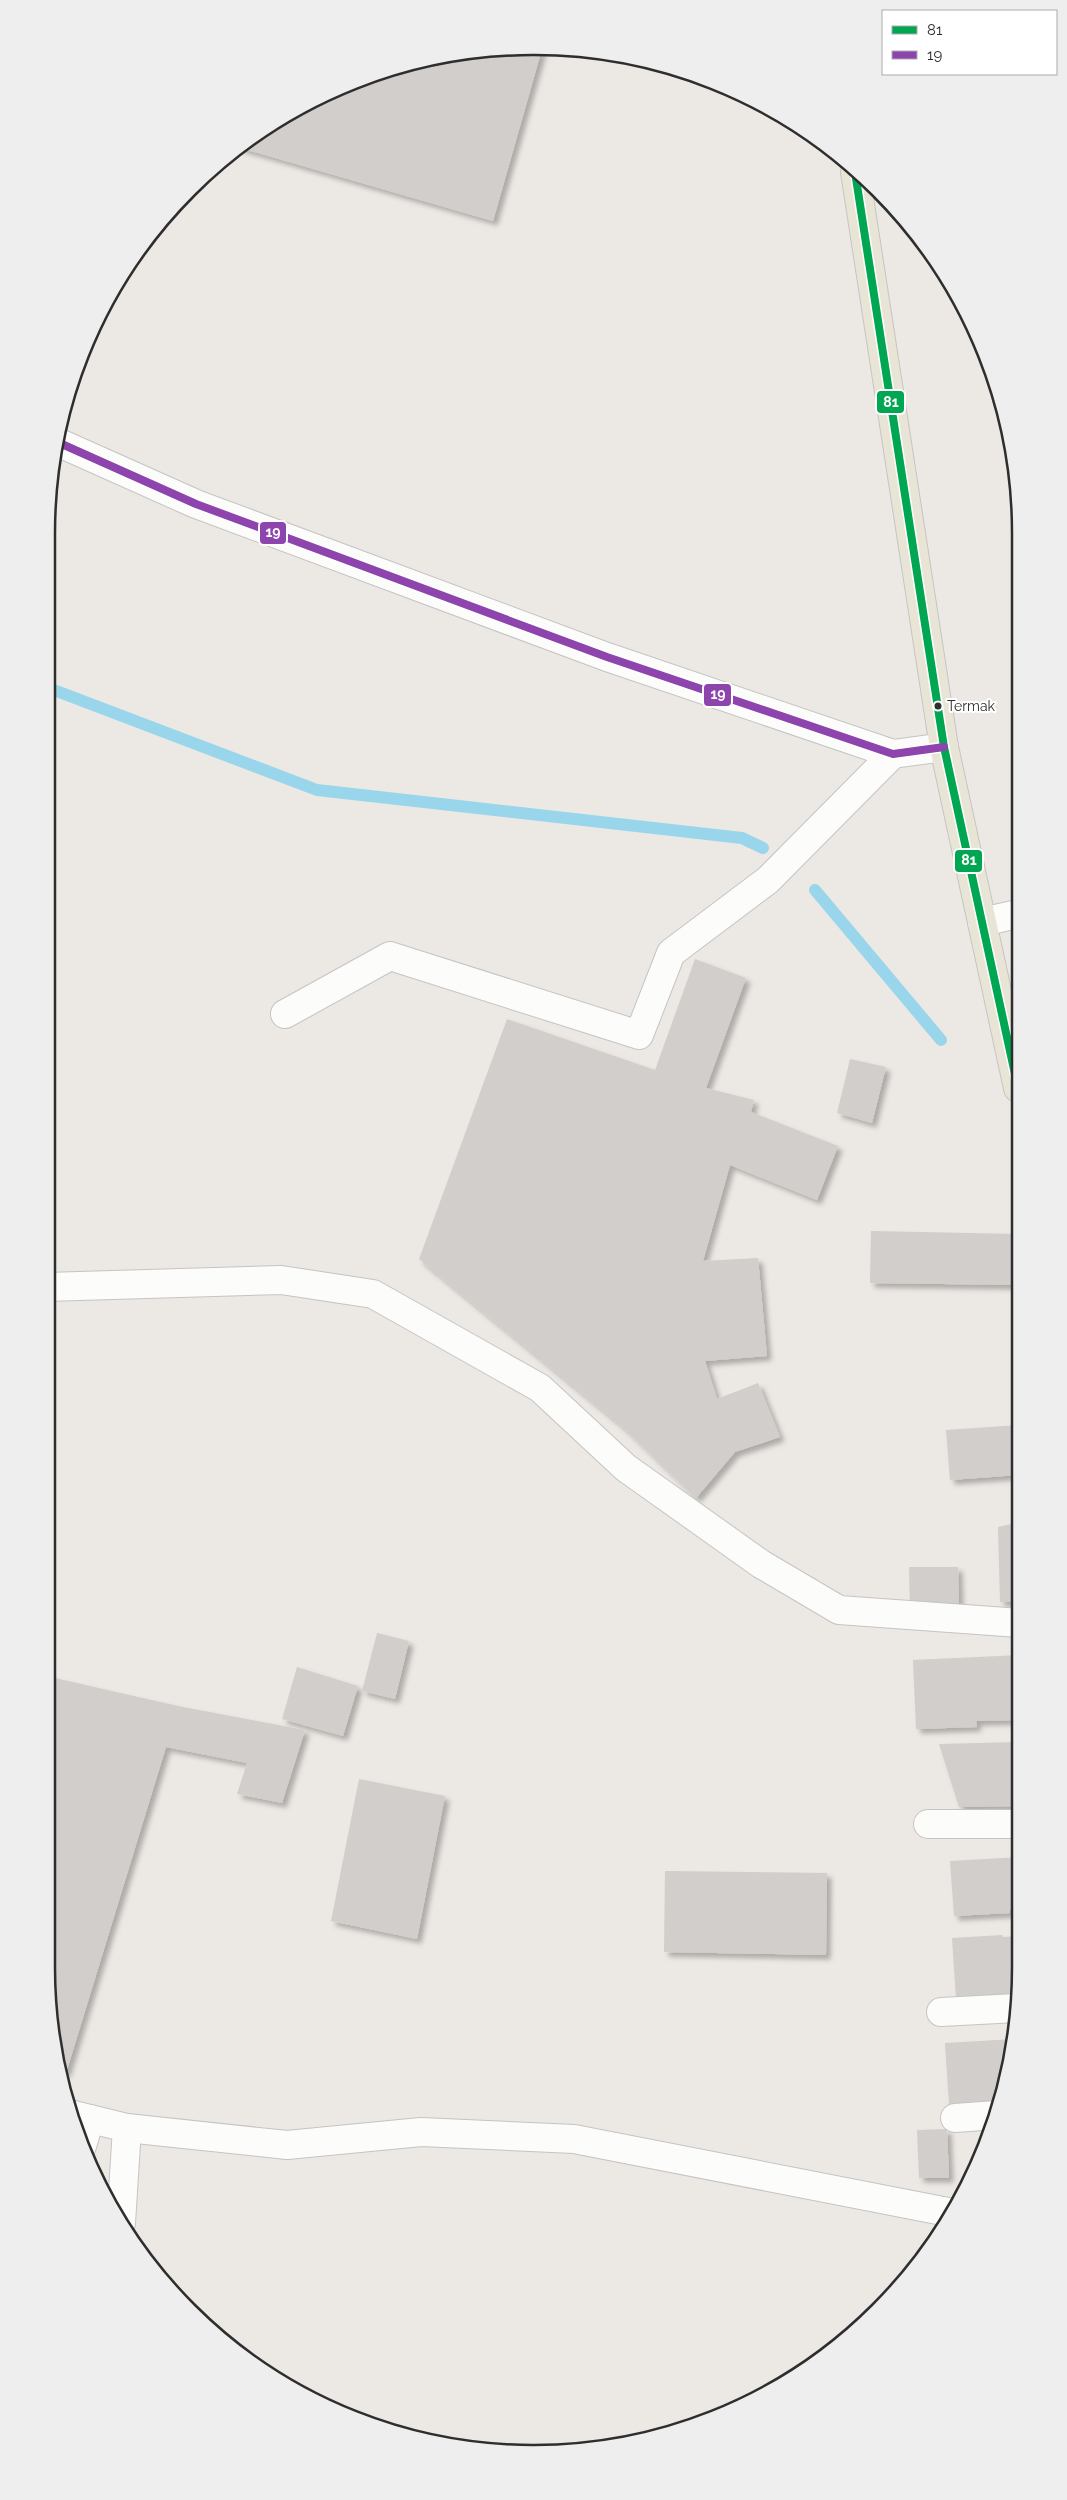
<svg xmlns="http://www.w3.org/2000/svg" width="1067" height="2500" font-family="Raleway,sans-serif">
	<style>
		.lines { fill: none; stroke-linecap: round; stroke-linejoin: round }
		.stream { stroke: #99d6ec; stroke-width: 12 }
		.building { fill: #d1cecb; filter: url(#shadow) }
		.minor-casing { stroke: #c5c4c5; stroke-width: 30 }
		.major-casing { stroke: #c6c5c4; stroke-width: 30 }
		.minor { stroke: #fcfcfb; stroke-width: 28 }
		.major { stroke: #e8e4d6; stroke-width: 28 }
		.bus-1-casing { stroke: #fff; stroke-width: 11 }
		.bus-2-casing { stroke: #fff; stroke-width: 11 }
		.bus-1 { stroke: #00a651; stroke-width: 8 }
		.bus-2 { stroke: #8e44ad; stroke-width: 8 }
		.bus-dot { fill: #2e2e2e; stroke: #fff; stroke-width: 2 }
		.labels { text-anchor: middle; dominant-baseline: central; stroke-width: 4; stroke-linejoin: round; paint-order: stroke }
		.bus-label { font-size: 14px; fill: #2e2e2e; stroke: #fff; text-anchor: start }
		.rim { fill: none; stroke: #2e2e2e; stroke-width: 2.5 }
		.line-badge { stroke: #fff; stroke-width: 2 }
		.badge-label { font-size: 14px; text-anchor: middle; font-weight: bold; fill: #fff }
	</style>
	<defs>
		<filter id="shadow"><feDropShadow dx="4.5" dy="4.5" stdDeviation="2.5" flood-color="#0004"/></filter>
	</defs>
	<rect width="100%" height="100%" fill="#ece8e4"/>
	<g class="lines">
		<!-- stream -->
		<g class="stream">
			<path d="M46 687 317 790 742 838 763 848"/>
			<path d="M815 890 941 1040"/>
		</g>
	</g>
	<!-- building -->
	<g class="building">
		<path d="M502 47 542 49 493 221 237 147 318 96 408 63Z"/>
		<path d="M695 959 746 978 706 1088 754 1100 751 1112 838 1146 817 1200 730 1165 703 1261 758 1258 767 1356 705 1361 717 1399 758 1383 780 1437 735 1452 696 1498 624 1428 419 1259 507 1019 655 1070Z"/>
		<path d="M850 1059 886 1067 872 1123 837 1113Z"/>
		<path d="M871 1231 1017 1234V1285L870 1283Z"/>
		<path d="M1019 1425V1475L950 1480 946 1430Z"/>
		<path d="M1020 1522V1601L1000 1602 998 1527Z"/>
		<path d="M909 1567H958L959 1608 910 1609Z"/>
		<path d="M377 1633 409 1641 395 1699 362 1691Z"/>
		<path d="M1020 1655V1720L976 1721 977 1727 916 1729 913 1660Z"/>
		<path d="M297 1667 358 1686 343 1736 282 1719Z"/>
		<path d="M46 1676 178 1706 305 1730 282 1803 237 1794 247 1763 166 1747 66 2073 58 2071 56 2061 46 1967Z"/>
		<path d="M1017 1742H1020V1806L959 1807 939 1744Z"/>
		<path d="M359 1779 445 1796 417 1939 331 1921Z"/>
		<path d="M1020 1857 1021 1910H1010V1913L954 1916 950 1861Z"/>
		<path d="M665 1871 827 1873 826 1955 664 1952Z"/>
		<path d="M1002 1935 1003 1937 1021 1936 1018 1995 956 1998 952 1938Z"/>
		<path d="M1014 2039 1011 2061 1001 2102 949 2104 945 2043Z"/>
		<path d="M947 2129 949 2178H919L917 2130Z"/>
	</g>
	<g class="lines">
		<!-- minor casing -->
		<g class="minor-casing">
			<g id="minor">
				<path d="M55 441 196 504 607 657 893 754 944 747"/>
				<path d="M982 922 1018 914"/>
				<path d="M285 1014 390 956 639 1035 671 953 768 880 893 754"/>
				<path d="M46 1287 281 1280 373 1294 540 1388 626 1468 761 1564 839 1610 1020 1623"/>
				<path d="M928 1824H1020"/>
				<path d="M941 2012 1017 2008"/>
				<path d="M70 2114 127 2128 287 2145 421 2132 574 2139 953 2213"/>
				<path d="M955 2118 997 2115"/>
				<path d="M82 2146 90 2119"/>
				<path d="M121 2223 127 2128"/>
			</g>
		</g>
		<!-- major casing -->
		<g class="major-casing">
			<path id="major" d="M855 172 944 747 1018 1088"/>
		</g>
		<!-- minor -->
		<use href="#minor" class="minor"/>
		<!-- major -->
		<use href="#major" class="major"/>
		<!-- bus-1 casing -->
		<g class="bus-1-casing">
			<path id="bus-1" d="M855 172 944 747 1018 1088"/>
		</g>
		<!-- bus-2 casing -->
		<g class="bus-2-casing">
			<path id="bus-2" d="M55 441 196 504 607 657 893 754 944 747"/>
		</g>
		<!-- bus-1 -->
		<use href="#bus-1" class="bus-1"/>
		<!-- bus-2 -->
		<use href="#bus-2" class="bus-2"/>
	</g>
	<!-- markers -->
	<circle class="bus-dot" cx="938" cy="706" r="4.5"/>
	<g class="labels">
		<!-- bus labels -->
		<g class="bus-label">
			<text x="947" y="706">Termak</text>
		</g>
	</g>
	<!-- crop -->
	<path d="M0 0H1067V2500H0ZM533 55H534A478 478 0 0 1 1012 533V1967A478 478 0 0 1 534 2445H533A478 478 0 0 1 55 1967V533A478 478 0 0 1 533 55Z" fill="#eee" fill-rule="evenodd"/>
	<path class="rim" d="M533 55H534A478 478 0 0 1 1012 533V1967A478 478 0 0 1 534 2445H533A478 478 0 0 1 55 1967V533A478 478 0 0 1 533 55Z"/>
	<g class="line-badge">
		<rect x="876" y="390" width="29" height="24" rx="5" fill="#00a651"/>
		<rect x="259" y="521" width="28" height="24" rx="5" fill="#8e44ad"/>
		<rect x="703" y="683" width="29" height="24" rx="5" fill="#8e44ad"/>
		<rect x="954" y="849" width="29" height="24" rx="5" fill="#00a651"/>
	</g>
	<g class="badge-label">
		<text x="891" y="407">81</text>
		<text x="273" y="537">19</text>
		<text x="718" y="699">19</text>
		<text x="969" y="865">81</text>
	</g>
	<!-- legend -->
	<rect x="882" y="10" width="175" height="65" fill="#ffffff" stroke="#ababab"/>
	<rect x="892" y="26" width="25" height="8" fill="#00a651" stroke="#ababab"/>
	<text x="927" y="35" font-size="15" fill="#2e2e2e">81</text>
	<rect x="892" y="51" width="25" height="8" fill="#8e44ad" stroke="#ababab"/>
	<text x="927" y="60" font-size="15" fill="#2e2e2e">19</text>
</svg>
